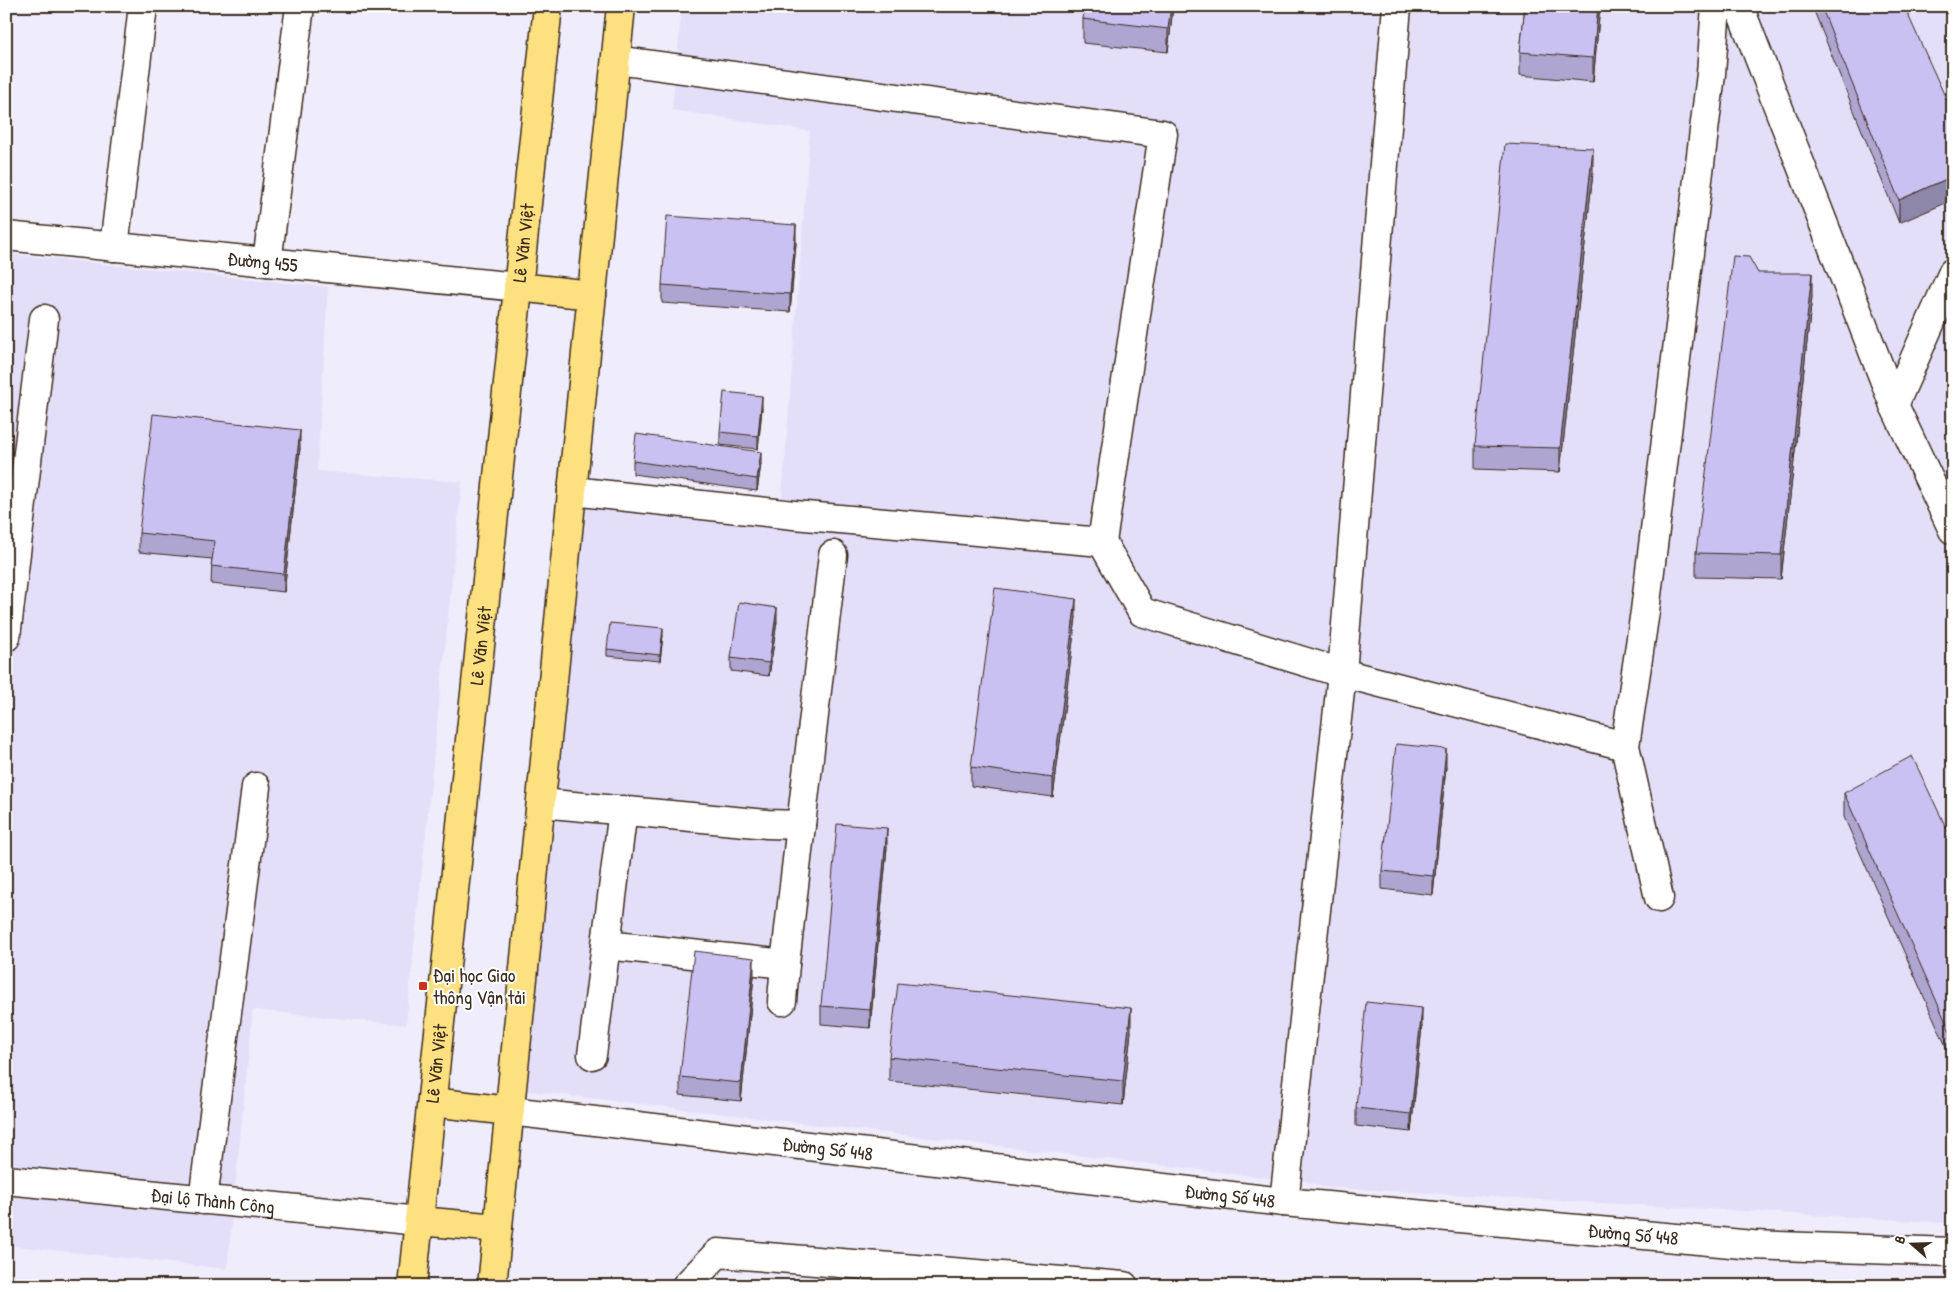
<svg xmlns="http://www.w3.org/2000/svg" width="1959" height="1292" font-family="'Patrick Hand',sans-serif">
	<style>
		.built { fill: #e4dff9 }
		.lines { fill: none; stroke-linecap: round; stroke-linejoin: round }
		.minor-casing { stroke: #3b2a1e; stroke-width: 31 }
		.major-casing { stroke: #3b2a1e; stroke-width: 31 }
		.minor { stroke: #fff; stroke-width: 28 }
		.major { stroke: #fde080; stroke-width: 28 }
		.wall { fill: #aea6d1; stroke: #3b2a1e }
		.shaded-wall { fill: #8d87aa; stroke: #3b2a1e }
		.building { fill: #cac1f3; stroke: #3b2a1e }
		.poi-dot { fill: #c8321e; stroke: #fff; stroke-width: 2 }
		.labels { text-anchor: middle; dominant-baseline: central; stroke-width: 4; stroke-linejoin: round; paint-order: stroke }
		.street-label { font-size: 19px; fill: #3b2a1e; stroke: #fff }
		.poi-label { font-size: 19px; fill: #3b2a1e; stroke: #fff; text-anchor: start }
	</style>
	<rect width="100%" height="100%" fill="#efecfb"/>
	<filter id="ink" filterUnits="userSpaceOnUse"><feTurbulence type="fractalNoise" baseFrequency=".02" numOctaves="2"/><feDisplacementMap in="SourceGraphic" scale="10" xChannelSelector="R" yChannelSelector="G"/><feConvolveMatrix kernelMatrix="1 2 1 2 8 2 1 2 1" color-interpolation-filters="sRGB"/></filter>
	<g filter="url(#ink)">
		<!-- built -->
		<g class="built">
			<path d="M682 6H1953V1223L1322 1187 1297 1178 1287 1180 512 1089 572 491 781 511 810 131 672 110Z"/>
			<path d="M6 254 328 287 317 471 462 482 406 1025 253 1010 227 1269 6 1245Z"/>
		</g>
		<g class="lines">
			<!-- minor casing -->
			<g class="minor-casing">
				<g id="minor">
					<path d="M1739 6 1894 405 1953 530"/>
					<path d="M616 60 1163 134 1102 542 1142 612 1342 673 1625 746"/>
					<path id="s1" d="M6 236 518 287"/>
					<path d="M114 247 143 6"/>
					<path d="M267 262 300 6"/>
					<path d="M1894 405 1953 272"/>
					<path d="M572 491 794 515 1102 542"/>
					<path d="M6 637 44 319"/>
					<path d="M541 803 767 824 801 825 833 555"/>
					<path d="M1659 898 1625 746 1645 611 1711 74 1716 6"/>
					<path d="M606 945 785 964 801 825"/>
					<path d="M782 1001 785 964"/>
					<path d="M592 1055 623 810"/>
					<path id="s2" d="M510 1111 1284 1202 1753 1245 1953 1252"/>
					<path id="s3" d="M6 1180 419 1221"/>
					<path d="M203 1200 256 787"/>
					<path d="M1284 1202 1342 673 1397 6"/>
					<path d="M686 1286 718 1253 1124 1286"/>
				</g>
			</g>
			<!-- major casing -->
			<g class="major-casing">
				<g id="major">
					<path d="M518 287 592 295"/>
					<path d="M432 1102 510 1111"/>
					<path d="M419 1221 498 1228"/>
					<path id="s4" d="M412 1286 548 6"/>
					<path d="M492 1286 621 6"/>
				</g>
			</g>
			<!-- minor -->
			<use href="#minor" class="minor"/>
			<!-- major -->
			<use href="#major" class="major"/>
		</g>
		<!-- wall -->
		<g class="wall">
			<path d="M1173 6 1168 52 1083 43V19Z"/>
			<path d="M1525 6H1600L1593 82 1520 75V52Z"/>
			<path d="M1812 6H1904L1899 223Z"/>
			<path d="M1593 172 1560 472 1475 469V446Z"/>
			<path d="M796 243 790 312 662 303V285Z"/>
			<path d="M1758 273 1812 296 1781 579 1696 577V553Z"/>
			<path d="M762 408 758 449 720 445V432Z"/>
			<path d="M300 448 284 592 211 584 212 559 139 552V533Z"/>
			<path d="M633 461 761 464 757 491 633 474Z"/>
			<path d="M1076 617 1053 797 971 786V767Z"/>
			<path d="M777 621 769 676 731 671V658Z"/>
			<path d="M663 635 660 661 607 656V649Z"/>
			<path d="M1446 767 1433 895 1382 889V871Z"/>
			<path d="M1844 793 1953 842V1062L1844 817Z"/>
			<path d="M887 847 870 1028 821 1024V1006Z"/>
			<path d="M754 976 741 1101 680 1095V1077Z"/>
			<path d="M1422 1026 1411 1132 1356 1126V1108Z"/>
			<path d="M1131 1031 1123 1105 889 1081V1057Z"/>
		</g>
		<!-- shaded-wall -->
		<g class="shaded-wall">
			<path d="M1171 6H1173L1168 52V29Z"/>
			<path d="M1598 6H1600L1593 82V58Z"/>
			<path d="M1593 148V172L1560 472V448Z"/>
			<path d="M1953 176V200L1899 223V200Z"/>
			<path d="M796 225V243L790 312V294Z"/>
			<path d="M1812 273V296L1781 579V555Z"/>
			<path d="M762 396V408L758 449V436Z"/>
			<path d="M300 430V448L284 592V574Z"/>
			<path d="M761 452V464L757 491V479Z"/>
			<path d="M1076 599V617L1053 797V778Z"/>
			<path d="M777 608V621L769 676V663Z"/>
			<path d="M663 628V635L660 661V655Z"/>
			<path d="M1446 749V767L1433 895V876Z"/>
			<path d="M887 828V847L870 1028V1010Z"/>
			<path d="M754 958V976L741 1101V1083Z"/>
			<path d="M1131 1008V1031L1123 1105V1081Z"/>
			<path d="M1422 1008V1026L1411 1132V1114Z"/>
		</g>
		<!-- building -->
		<g class="building">
			<path d="M1085 6H1171L1168 29 1083 19Z"/>
			<path d="M1525 6H1598L1593 58 1520 52Z"/>
			<path d="M1821 6H1904L1953 114V176L1899 200Z"/>
			<path d="M1505 144 1593 148 1560 448 1475 446Z"/>
			<path d="M667 216 796 225 790 294 662 285Z"/>
			<path d="M1733 256 1749 257 1758 273H1812L1781 555 1696 553Z"/>
			<path d="M724 392 762 396 758 436 720 432Z"/>
			<path d="M153 414 300 430 284 574 211 566 215 541 139 533Z"/>
			<path d="M636 434 761 452 757 479 633 461Z"/>
			<path d="M995 588 1076 599 1053 778 971 767Z"/>
			<path d="M739 602 777 608 769 663 731 658Z"/>
			<path d="M610 623 663 628 660 655 607 649Z"/>
			<path d="M1396 744 1446 749 1433 876 1382 871Z"/>
			<path d="M1912 756 1953 842V1038L1844 793Z"/>
			<path d="M837 824 887 828 870 1010 821 1006Z"/>
			<path d="M694 951 754 958 741 1083 680 1077Z"/>
			<path d="M898 983 1131 1008 1123 1081 889 1057Z"/>
			<path d="M1366 1002 1422 1008 1411 1114 1356 1108Z"/>
		</g>
	</g>
	<!-- markers -->
	<rect class="poi-dot" x="418" y="981" width="10" height="10" rx="2.5"/>
	<g class="labels">
		<!-- street labels -->
		<g class="street-label">
			<text stroke="none"><textPath href="#s4" startOffset="1049">Lê Văn Việt</textPath></text>
			<text stroke="none"><textPath href="#s1" startOffset="258">Đường 455</textPath></text>
			<text stroke="none"><textPath href="#s4" startOffset="644">Lê Văn Việt</textPath></text>
			<text stroke="none"><textPath href="#s4" startOffset="224">Lê Văn Việt</textPath></text>
			<text stroke="none"><textPath href="#s2" startOffset="320">Đường Số 448</textPath></text>
			<text stroke="none"><textPath href="#s2" startOffset="725">Đường Số 448</textPath></text>
			<text stroke="none"><textPath href="#s3" startOffset="208">Đại lộ Thành Công</textPath></text>
			<text stroke="none"><textPath href="#s2" startOffset="1130">Đường Số 448</textPath></text>
		</g>
		<!-- poi labels -->
		<g class="poi-label">
			<text x="433" y="975">Đại học Giao<tspan x="433" dy="22">thông Vận tải</tspan></text>
		</g>
	</g>
	<!-- margin -->
	<rect width="1959" height="1292" fill="none" stroke="#fff" stroke-width="25"/>
	<rect x="12" y="12" width="1934" height="1267" fill="none" stroke="#3b2a1e" stroke-width="2" filter="url(#ink)"/>
	<!-- north arrow -->
	<g transform="translate(1912 1244) rotate(290)" stroke="#ffffff" stroke-width="4" paint-order="stroke">
	<path d="M0-4L9 19L0 12L-9 19Z" fill="#3b2a1e"/>
	<text y="-8" font-size="14" font-weight="bold" text-anchor="middle" fill="#3b2a1e">B</text>
	</g>
</svg>
